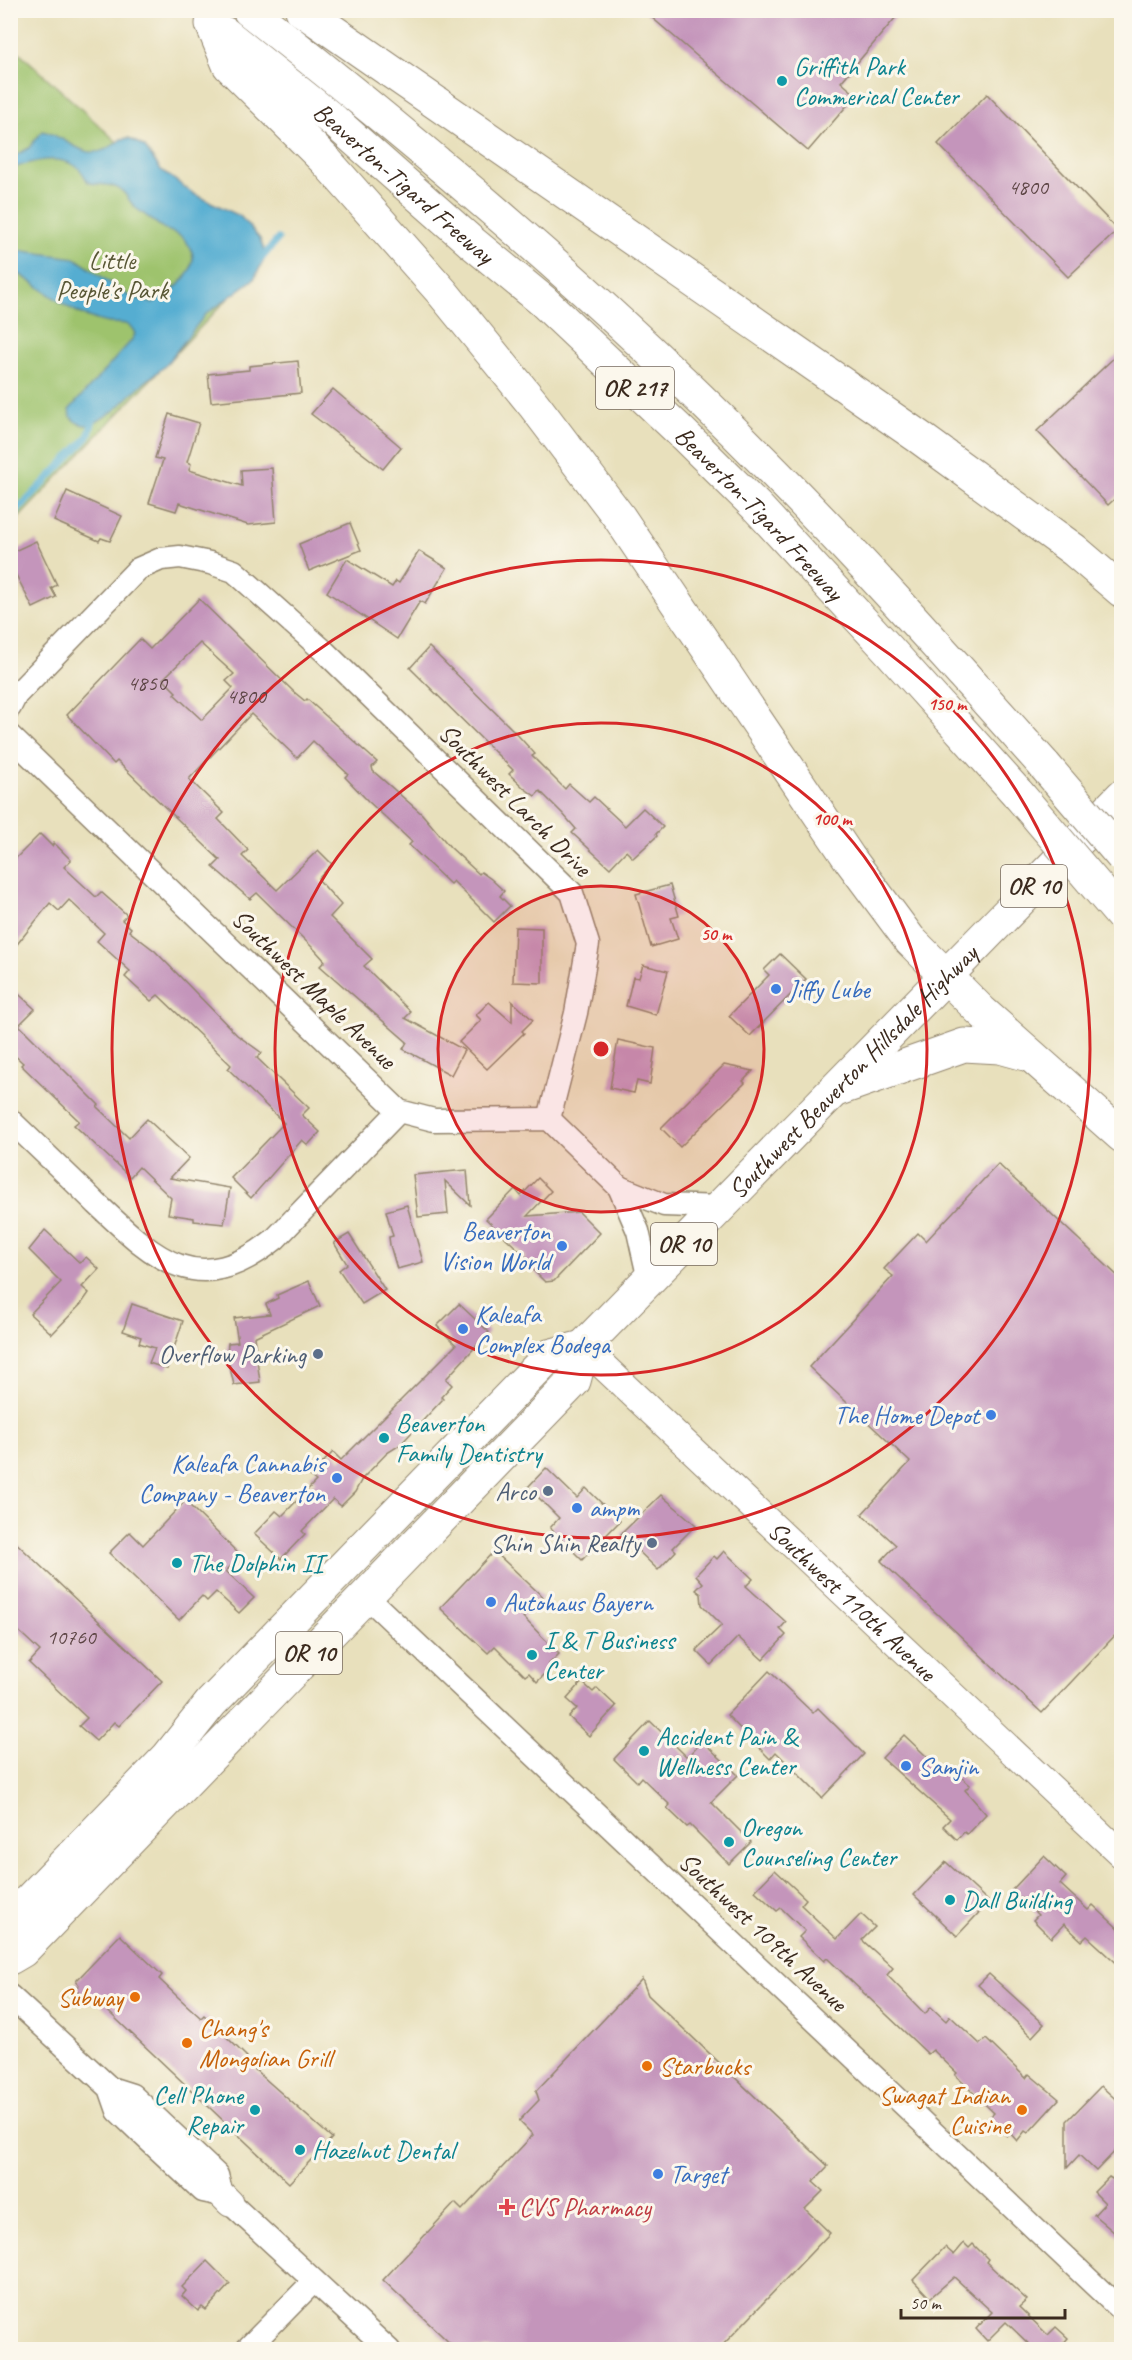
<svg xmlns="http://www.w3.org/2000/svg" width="1132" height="2360" font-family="Caveat,sans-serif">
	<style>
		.green { fill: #9ec36d; stroke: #6c7646; stroke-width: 1.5 }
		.water { fill: #54add1; stroke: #486c78; stroke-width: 1.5 }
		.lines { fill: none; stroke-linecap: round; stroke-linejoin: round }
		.stream { stroke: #54add1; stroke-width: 7 }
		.building { fill: #c495bb; fill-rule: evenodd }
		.minor-casing { stroke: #92856d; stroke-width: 25 }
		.tertiary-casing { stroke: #92856d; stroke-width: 29 }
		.primary-casing { stroke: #92856d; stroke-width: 35 }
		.motorway-casing { stroke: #92856d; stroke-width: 35 }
		.minor { stroke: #fff; stroke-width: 22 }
		.tertiary { stroke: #fff; stroke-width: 27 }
		.primary { stroke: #fff; stroke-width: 33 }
		.motorway { stroke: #fff; stroke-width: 33 }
		.motorway-bridge-casing { stroke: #92856d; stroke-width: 35; stroke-linecap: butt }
		.motorway-bridge { stroke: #fff; stroke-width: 33 }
		.ring { fill: none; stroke: #d62828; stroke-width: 3 }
		.culture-dot { fill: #0f9aa8; stroke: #fbf7ec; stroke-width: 2 }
		.shop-dot { fill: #3f7fe0; stroke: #fbf7ec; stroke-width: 2 }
		.service-dot { fill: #5c6f8a; stroke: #fbf7ec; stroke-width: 2 }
		.food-dot { fill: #e8710a; stroke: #fbf7ec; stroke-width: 2 }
		.health-dot { fill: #e0444e; stroke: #fbf7ec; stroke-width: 2 }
		.labels { text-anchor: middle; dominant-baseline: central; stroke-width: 6; stroke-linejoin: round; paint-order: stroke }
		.number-label { font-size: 22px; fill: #5d4545 }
		.shield { fill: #fbf7ec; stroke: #75685c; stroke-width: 1.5 }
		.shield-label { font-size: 24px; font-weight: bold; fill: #3b2a1e }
		.culture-label { font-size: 26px; fill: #0d838f; stroke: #fbf7ec; text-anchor: start }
		.street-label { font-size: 26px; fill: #3b2a1e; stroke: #fbf7ec }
		.park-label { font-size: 26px; fill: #595836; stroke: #fbf7ec }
		.shop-label { font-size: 26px; fill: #366cbe; stroke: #fbf7ec; text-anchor: start }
		.service-label { font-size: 26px; fill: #4e5e75; stroke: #fbf7ec; text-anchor: end }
		.food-label { font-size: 26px; fill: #c56008; stroke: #fbf7ec; text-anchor: end }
		.health-label { font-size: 26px; fill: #be3a42; stroke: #fbf7ec; text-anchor: start }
		.centre { fill: #d62828; stroke: #fbf7ec; stroke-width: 3 }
		.ring-label { font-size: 18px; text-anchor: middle; font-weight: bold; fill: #d62828; stroke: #fbf7ec; stroke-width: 6; stroke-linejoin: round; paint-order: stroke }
	</style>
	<rect width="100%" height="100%" fill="#fbf7ec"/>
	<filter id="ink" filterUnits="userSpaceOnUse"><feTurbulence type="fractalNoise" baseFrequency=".0167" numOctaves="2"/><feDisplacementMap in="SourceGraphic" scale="12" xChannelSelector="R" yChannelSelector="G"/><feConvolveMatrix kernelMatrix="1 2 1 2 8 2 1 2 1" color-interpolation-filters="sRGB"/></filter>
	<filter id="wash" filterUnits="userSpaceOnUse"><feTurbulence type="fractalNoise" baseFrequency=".008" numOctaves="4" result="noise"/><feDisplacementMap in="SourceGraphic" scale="24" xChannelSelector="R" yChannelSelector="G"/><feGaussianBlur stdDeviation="1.35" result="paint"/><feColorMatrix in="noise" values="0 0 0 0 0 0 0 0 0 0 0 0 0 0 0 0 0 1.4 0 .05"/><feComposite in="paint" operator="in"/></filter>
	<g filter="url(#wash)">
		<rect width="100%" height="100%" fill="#e8e0bc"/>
		<!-- green -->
		<path class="green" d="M10 44 256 269 11 526H10Z"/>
		<!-- water -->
		<path class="water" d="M42 131C74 138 86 170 121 139L129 138 145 147 160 169 194 194 240 216 260 239 266 256 254 279 205 315 164 367 140 386 115 410 92 425C81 426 70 422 69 410L131 341 135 334C129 318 117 326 104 322 67 313 43 287 11 269V247L16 250 75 258 129 296 152 303C175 291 210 264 183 238 178 233 169 232 163 228 154 222 145 215 137 209 128 202 127 191 115 187 106 183 97 186 88 182 84 177 83 171 77 167 58 153 30 162 11 169V158L29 148Z"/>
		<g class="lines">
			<!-- stream -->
			<g class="stream">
				<path d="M261 259 278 239"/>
				<path d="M10 518 88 437 94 417"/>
			</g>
		</g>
		<g id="blocks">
			<!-- building -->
			<g class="building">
				<path d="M643 10H902L841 82 856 95 808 151Z"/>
				<path d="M987 94 1118 230 1068 277 938 144Z"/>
				<path d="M1122 350V492L1108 505 1037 431Z"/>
				<path d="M298 361 301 393 211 402 208 374 249 370V366Z"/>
				<path d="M333 389 401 447 383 469 311 414Z"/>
				<path d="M169 414 199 423 187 462 191 464 189 470 242 486 241 470 272 468 276 522 248 525 179 503 176 511 149 503 163 460 155 458Z"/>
				<path d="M67 491 122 516 110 541 101 538 99 541 54 521Z"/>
				<path d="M350 523 361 550 309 571 299 544Z"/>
				<path d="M36 541 57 585 51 588 56 597 33 608 10 563V553Z"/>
				<path d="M419 551 447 568 425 604 420 601 397 639 327 592 347 559 392 587 396 581 399 583Z"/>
				<path d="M199 599 294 692 305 701 307 699 377 762 372 767 373 771 422 814 450 847 479 874 481 872 491 879 504 891 500 896 510 906 494 922 453 881 450 884 409 845 412 842 368 801 345 777 348 774 313 741 297 758 251 714 189 779 224 813 218 819 248 850 242 856 277 890 318 850 332 864 318 879 341 905 330 917 372 959 364 966 411 1012 405 1018 464 1050 451 1075 403 1049 407 1042 320 966 325 961 316 951 257 893 250 899 213 867 220 860 117 761 114 764 67 715 140 639 150 649ZM200 643 234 674 226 681 233 688 202 720 174 694 176 692 163 679Z"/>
				<path d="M429 647 513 730 535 754 532 756 565 789 569 784 589 802 594 797 625 826 643 808 663 827 656 834 657 836 633 858 626 851 610 868 572 833 576 829 563 814 540 791 535 796 524 788 509 774 513 770 410 668Z"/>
				<path d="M40 834 52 846 54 843 71 860 64 867 96 897 101 892 127 915 122 920 131 928 129 931 155 951 237 1035 262 1053 257 1058 309 1108 302 1115 320 1132 308 1145 302 1140 251 1198 231 1178 284 1123 228 1069 231 1065 158 995 151 1001 125 977 130 971 97 941 104 933 69 900 59 911 50 903 10 953V864Z"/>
				<path d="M670 885 679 916 671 918 678 939 651 947 636 894Z"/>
				<path d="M515 927 542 928V983L513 982Z"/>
				<path d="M780 954 806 979 750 1036 729 1016 769 975 764 970Z"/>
				<path d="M643 965 668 971 656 1015 626 1006 633 977 639 978Z"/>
				<path d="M10 986 35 1009 19 1025 99 1105 97 1107 129 1138 147 1119 189 1158 170 1178 230 1188 224 1224 194 1221V1218L168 1214 171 1198 139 1167 130 1177 74 1125 79 1121 21 1065 23 1063 10 1051Z"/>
				<path d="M512 1001 533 1020 522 1031 524 1033 487 1069 459 1042 481 1020 476 1015 489 1002 512 1022Z"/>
				<path d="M618 1040 655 1048 650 1084 637 1081 634 1093 610 1088Z"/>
				<path d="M724 1065 753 1071 743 1081 745 1083 680 1147 661 1128Z"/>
				<path d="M998 1164 1122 1280V1628L1042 1713 881 1561 896 1545 862 1514 910 1462 809 1367 893 1276 884 1269 918 1233 926 1241Z"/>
				<path d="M467 1170 470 1205 445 1181 448 1214 418 1217 413 1175Z"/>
				<path d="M538 1178 551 1191 527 1216 579 1212 600 1233 554 1281 545 1282 523 1260 526 1257 486 1219 515 1189 521 1196Z"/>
				<path d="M407 1205 423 1262 397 1269 390 1245 389 1237 393 1236 386 1211Z"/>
				<path d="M45 1230 80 1263 86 1257 99 1269 82 1287 89 1293 82 1303 52 1334 30 1314 61 1282 29 1250Z"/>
				<path d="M349 1234 385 1290 362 1304 339 1270 347 1264 334 1243Z"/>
				<path d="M309 1281 320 1306 254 1337 260 1382 234 1385 227 1355 228 1343 238 1342 234 1318 270 1314 266 1304 278 1298 277 1295Z"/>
				<path d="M132 1304 183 1321 167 1369 149 1363 155 1348 139 1343 141 1337 123 1331Z"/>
				<path d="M459 1304 489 1332 446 1379 452 1385 441 1397 443 1399 400 1445 387 1453 362 1479 355 1492 341 1506 333 1499 302 1531 305 1534 281 1559 254 1534 276 1511 282 1516 316 1481 310 1476 333 1452 341 1460 456 1345 437 1326Z"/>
				<path d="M546 1468 577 1498 586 1488 620 1521 582 1560 550 1528 559 1518 528 1487Z"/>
				<path d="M661 1495 696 1525 673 1548 676 1551 658 1570 621 1534Z"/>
				<path d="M185 1501 241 1556 226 1571 254 1598 239 1613 216 1592 207 1601 202 1596 179 1620 109 1553 130 1532 143 1545Z"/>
				<path d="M10 1537 162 1681 119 1726 114 1722 96 1741 79 1726 87 1718 29 1663 40 1651 10 1623Z"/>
				<path d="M494 1551 543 1597 523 1617 559 1654 549 1664 552 1667 537 1682 529 1673 525 1676 495 1646 488 1653 440 1608Z"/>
				<path d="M724 1551 753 1579 746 1586 786 1622 780 1629 786 1635 763 1660 738 1637 711 1665 696 1650 722 1625 702 1605 701 1594 696 1590 703 1583 696 1575 714 1556 717 1559Z"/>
				<path d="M769 1671 813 1713 818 1708 864 1754 822 1798 776 1752 770 1759 727 1715Z"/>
				<path d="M582 1682 593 1692 597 1688 616 1706 589 1736 569 1717 577 1708 567 1699Z"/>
				<path d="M650 1721 687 1757 702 1741 738 1775 711 1802 751 1842 729 1864 690 1825 687 1827 667 1808 670 1805 641 1777 637 1782 614 1759Z"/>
				<path d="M904 1735 945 1774 951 1768 970 1785 965 1790 986 1814 967 1834 964 1832 957 1840 943 1826 950 1819 882 1758Z"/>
				<path d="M1044 1856 1066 1877 1060 1884 1088 1910 1093 1905 1122 1932V1968L1087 1936 1082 1941 1064 1924 1051 1938 1033 1920 1038 1915 1012 1890Z"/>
				<path d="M946 1862 989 1902 957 1936 914 1895Z"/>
				<path d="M775 1870 806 1899 801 1905 837 1939 861 1914 875 1927 862 1940 893 1968 887 1975 925 2014 931 2007 946 2021 950 2016 980 2044 986 2039 1026 2078 1029 2074 1059 2099 1028 2133 1025 2131 1017 2141 1010 2133 1007 2136 993 2126 988 2119 994 2113 955 2075 957 2073 933 2050 928 2054 827 1958 824 1961 799 1937 805 1931 781 1908 777 1911 755 1891Z"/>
				<path d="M120 1935 162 1975 159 1979 179 1998 201 2018 204 2015 247 2057 244 2060 332 2138 289 2183 94 1998 89 2003 75 1989 79 1985 76 1981Z"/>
				<path d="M989 1974 1044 2024 1032 2037 978 1985Z"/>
				<path d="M642 1979 648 1995 828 2166 813 2182 823 2191 805 2209 830 2233 719 2349H456L383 2280 455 2203 462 2210 533 2135 519 2121 539 2100 536 2091Z"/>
				<path d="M1101 2086 1122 2105V2144L1096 2171 1079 2155 1067 2168V2121Z"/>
				<path d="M1109 2177 1122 2185V2239L1094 2215 1105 2203 1094 2192Z"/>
				<path d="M964 2243 969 2248 973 2244 988 2259 986 2262 1027 2300 1019 2307 1048 2335 1056 2327 1068 2338 1060 2347 1063 2349H1034L1006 2322 987 2341 976 2329 992 2312 954 2277 930 2298 913 2280 945 2247 954 2255Z"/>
				<path d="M207 2261 230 2284 206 2310 202 2307 198 2311 182 2296 186 2291 182 2287Z"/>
			</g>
		</g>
	</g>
	<g filter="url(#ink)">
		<use href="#blocks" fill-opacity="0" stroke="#92856d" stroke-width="1.5"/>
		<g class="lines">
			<!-- minor casing -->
			<g class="minor-casing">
				<g id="minor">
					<path d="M10 707 16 695 138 569 161 559 180 557 210 563 234 571 325 652 572 893 588 944 576 1013 549 1119"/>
					<path d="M10 736 399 1111 434 1120 549 1119 619 1187 638 1231 649 1280"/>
					<path d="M10 1120C39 1148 68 1175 96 1203 156 1260 198 1301 275 1239L399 1111"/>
					<path d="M619 1187 664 1205 720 1207"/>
					<path d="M365 1595 1122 2311"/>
					<path d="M10 1996 110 2088 132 2095 217 2175 222 2195 203 2191 142 2134 118 2111 110 2088"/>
					<path d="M230 2203 389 2350"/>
					<path d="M246 2350 314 2281"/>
				</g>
			</g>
			<!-- tertiary casing -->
			<g class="tertiary-casing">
				<g id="tertiary">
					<path id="s1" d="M583 1347 1122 1855"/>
					<path d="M222 2195 230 2203"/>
				</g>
			</g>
			<!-- primary casing -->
			<g class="primary-casing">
				<g id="primary">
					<path d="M10 1920 168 1757 211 1703 549 1356 583 1347"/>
					<path id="s2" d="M10 1958 22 1951 574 1381 583 1347 1122 796"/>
				</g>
			</g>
			<!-- motorway casing -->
			<g class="motorway-casing">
				<g id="motorway">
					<path d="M249 10C427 150 601 297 760 458 859 557 952 662 1045 766"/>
					<path d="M302 10 919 437 1074 550 1122 591"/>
					<path d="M212 24 229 65 325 160 442 292 534 405 619 517 849 858 910 940 981 1011 1122 1136"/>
					<path id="s3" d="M224 33 334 121 470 241 543 301 680 431 756 506 888 649 1019 795"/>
					<path d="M836 1090 964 1045 1000 1047 1029 1055"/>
				</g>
			</g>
			<!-- minor -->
			<use href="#minor" class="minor"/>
			<!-- tertiary -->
			<use href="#tertiary" class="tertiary"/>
			<!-- primary -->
			<use href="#primary" class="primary"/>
			<!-- motorway -->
			<use href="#motorway" class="motorway"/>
			<!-- motorway-bridge casing -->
			<g class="motorway-bridge-casing">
				<g id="motorway-bridge">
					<path d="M1045 766 1122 856"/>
					<path d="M1019 795 1122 916"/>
				</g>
			</g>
			<!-- motorway-bridge -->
			<use href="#motorway-bridge" class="motorway-bridge"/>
		</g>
	</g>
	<!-- distance rings -->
	<circle cx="601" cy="1049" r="163" fill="#d62828" fill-opacity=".12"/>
	<g class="ring">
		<circle cx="601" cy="1049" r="163"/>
		<circle cx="601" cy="1049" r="326"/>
		<circle cx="601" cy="1049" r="489"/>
	</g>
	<!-- markers -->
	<g class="culture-dot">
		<circle cx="782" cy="81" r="6"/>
		<circle cx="384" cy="1438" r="6"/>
		<circle cx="177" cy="1563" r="6"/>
		<circle cx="532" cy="1655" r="6"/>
		<circle cx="644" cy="1751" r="6"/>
		<circle cx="729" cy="1842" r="6"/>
		<circle cx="950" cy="1900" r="6"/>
		<circle cx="255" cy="2110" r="6"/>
		<circle cx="300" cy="2150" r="6"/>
	</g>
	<g class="shop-dot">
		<circle cx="776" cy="989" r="6"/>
		<circle cx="562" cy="1246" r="6"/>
		<circle cx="463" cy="1329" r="6"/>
		<circle cx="991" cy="1415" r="6"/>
		<circle cx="337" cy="1478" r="6"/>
		<circle cx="577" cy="1508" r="6"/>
		<circle cx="491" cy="1602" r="6"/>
		<circle cx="906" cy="1766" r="6"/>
		<circle cx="658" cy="2174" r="6"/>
	</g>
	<g class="service-dot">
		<circle cx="318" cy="1354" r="6"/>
		<circle cx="548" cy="1491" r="6"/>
		<circle cx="652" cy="1543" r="6"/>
	</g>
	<g class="food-dot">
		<circle cx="135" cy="1997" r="6"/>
		<circle cx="187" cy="2043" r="6"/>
		<circle cx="647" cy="2066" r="6"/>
		<circle cx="1022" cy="2110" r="6"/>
	</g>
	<path class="health-dot" d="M504 2198h6v6h6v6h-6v6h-6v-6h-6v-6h6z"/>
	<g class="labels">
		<!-- number labels -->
		<g class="number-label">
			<text x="1028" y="187">4800</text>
			<text x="147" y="683">4850</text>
			<text x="246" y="696">4800</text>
			<text x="71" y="1637">10760</text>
		</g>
		<!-- shield labels -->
		<g class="shield">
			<rect x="596" y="367" width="78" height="42" rx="4.5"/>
			<rect x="1001" y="865" width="66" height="42" rx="4.5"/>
			<rect x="651" y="1223" width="66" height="42" rx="4.5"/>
			<rect x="276" y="1632" width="66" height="42" rx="4.5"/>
		</g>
		<g class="shield-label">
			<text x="635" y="388">OR 217</text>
			<text x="1034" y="886">OR 10</text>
			<text x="684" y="1244">OR 10</text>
			<text x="309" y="1653">OR 10</text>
		</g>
		<!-- culture labels -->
		<g class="culture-label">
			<text x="794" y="66">Griffith Park<tspan x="794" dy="30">Commerical Center</tspan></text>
			<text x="396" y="1423">Beaverton<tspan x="396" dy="30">Family Dentistry</tspan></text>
			<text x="189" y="1563">The Dolphin II</text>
			<text x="544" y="1640">I &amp; T Business<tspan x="544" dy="30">Center</tspan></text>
			<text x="656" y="1736">Accident Pain &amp;<tspan x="656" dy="30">Wellness Center</tspan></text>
			<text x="741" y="1827">Oregon<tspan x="741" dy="30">Counseling Center</tspan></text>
			<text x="962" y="1900">Dall Building</text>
			<text x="243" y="2095" text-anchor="end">Cell Phone<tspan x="243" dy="30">Repair</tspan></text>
			<text x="312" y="2150">Hazelnut Dental</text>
		</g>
		<!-- street labels -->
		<g class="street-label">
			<text stroke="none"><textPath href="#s3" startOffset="234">Beaverton-Tigard Freeway</textPath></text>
			<text stroke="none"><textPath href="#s3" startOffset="720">Beaverton-Tigard Freeway</textPath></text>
			<text transform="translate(515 800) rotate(45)">Southwest Larch Drive</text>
			<text transform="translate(314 989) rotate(44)">Southwest Maple Avenue</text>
			<text stroke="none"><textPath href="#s2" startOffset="1228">Southwest Beaverton Hillsdale Highway</textPath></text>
			<text stroke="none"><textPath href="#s1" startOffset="370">Southwest 110th Avenue</textPath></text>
			<text transform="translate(763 1932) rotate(43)">Southwest 109th Avenue</text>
		</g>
		<!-- park labels -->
		<g class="park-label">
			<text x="112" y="260">Little<tspan x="112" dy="30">People's Park</tspan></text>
		</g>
		<!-- shop labels -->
		<g class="shop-label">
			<text x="788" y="989">Jiffy Lube</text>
			<text x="550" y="1231" text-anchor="end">Beaverton<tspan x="550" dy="30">Vision World</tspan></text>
			<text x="475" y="1314">Kaleafa<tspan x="475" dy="30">Complex Bodega</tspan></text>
			<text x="979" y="1415" text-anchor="end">The Home Depot</text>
			<text x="325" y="1463" text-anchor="end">Kaleafa Cannabis<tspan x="325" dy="30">Company - Beaverton</tspan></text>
			<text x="589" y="1508">ampm</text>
			<text x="503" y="1602">Autohaus Bayern</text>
			<text x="918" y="1766">Samjin</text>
			<text x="670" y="2174">Target</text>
		</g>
		<!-- service labels -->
		<g class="service-label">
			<text x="306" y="1354">Overflow Parking</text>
			<text x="536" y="1491">Arco</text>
			<text x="640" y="1543">Shin Shin Realty</text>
		</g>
		<!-- food labels -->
		<g class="food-label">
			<text x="123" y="1997">Subway</text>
			<text x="199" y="2028" text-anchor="start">Chang's<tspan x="199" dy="30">Mongolian Grill</tspan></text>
			<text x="659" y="2066" text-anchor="start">Starbucks</text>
			<text x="1010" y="2095">Swagat Indian<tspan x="1010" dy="30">Cuisine</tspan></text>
		</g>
		<!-- health labels -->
		<g class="health-label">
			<text x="519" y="2207">CVS Pharmacy</text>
		</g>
	</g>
	<circle cx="601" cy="1049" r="9" class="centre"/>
	<g class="ring-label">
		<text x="947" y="710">150 m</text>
		<text x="832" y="825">100 m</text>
		<text x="716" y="940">50 m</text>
	</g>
	<!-- margin -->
	<rect width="1132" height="2360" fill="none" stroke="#fbf7ec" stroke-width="36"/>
	<!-- scale -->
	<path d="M901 2309v9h164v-9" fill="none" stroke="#3b2a1e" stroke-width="3"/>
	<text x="910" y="2309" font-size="18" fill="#3b2a1e" stroke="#fbf7ec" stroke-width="4.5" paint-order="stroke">50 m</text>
</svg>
